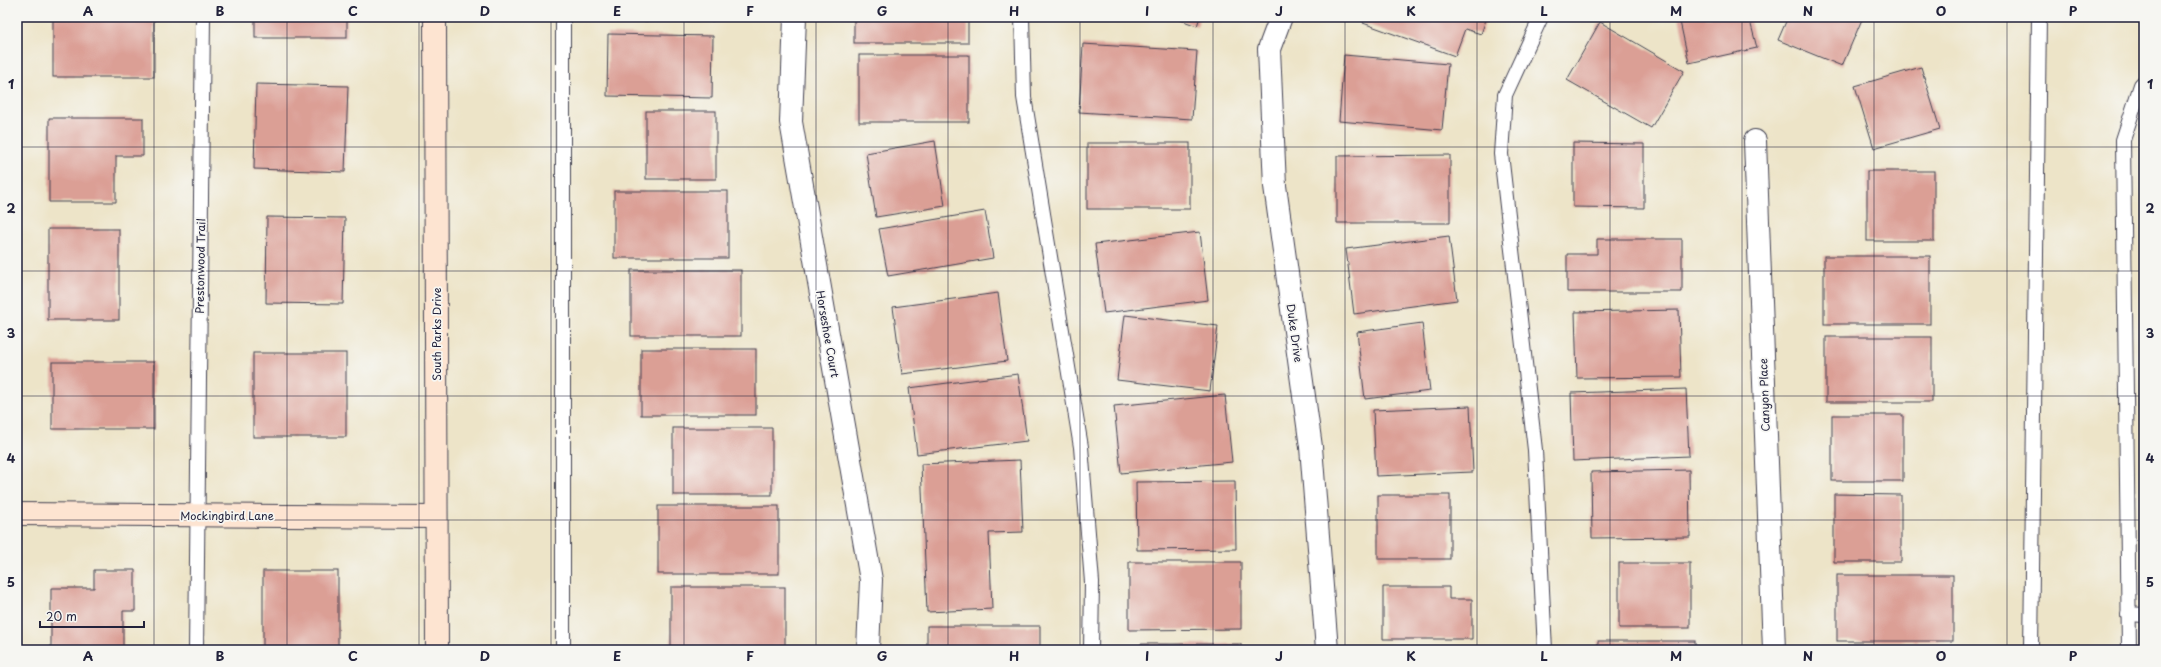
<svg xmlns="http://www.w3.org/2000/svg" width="2161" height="667" font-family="'Playpen Sans',sans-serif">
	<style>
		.building { fill: #db9f95 }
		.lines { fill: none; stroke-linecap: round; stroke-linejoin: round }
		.lane-casing { stroke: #403f50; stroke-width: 16 }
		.street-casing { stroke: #403f50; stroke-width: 24 }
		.secondary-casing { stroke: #403f50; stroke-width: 24 }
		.lane { stroke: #fff; stroke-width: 14 }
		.street { stroke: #fff; stroke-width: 22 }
		.secondary { stroke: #fde4d1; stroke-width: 22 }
		.grid { fill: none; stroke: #22223b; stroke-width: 1; stroke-opacity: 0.55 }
		.labels { text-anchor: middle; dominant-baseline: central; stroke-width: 3.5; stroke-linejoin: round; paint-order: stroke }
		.street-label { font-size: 11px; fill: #22223b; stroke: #f6f6f2 }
		.neatline { fill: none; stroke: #22223b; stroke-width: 1.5 }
		.grid-label { font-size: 13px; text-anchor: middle; font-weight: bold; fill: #22223b }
	</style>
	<rect width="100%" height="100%" fill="#f6f6f2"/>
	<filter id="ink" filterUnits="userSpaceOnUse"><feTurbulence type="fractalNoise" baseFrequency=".025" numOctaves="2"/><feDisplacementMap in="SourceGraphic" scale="8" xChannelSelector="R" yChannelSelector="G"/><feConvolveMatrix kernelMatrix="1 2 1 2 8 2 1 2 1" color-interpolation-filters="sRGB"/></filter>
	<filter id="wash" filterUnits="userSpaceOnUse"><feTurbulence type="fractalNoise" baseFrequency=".012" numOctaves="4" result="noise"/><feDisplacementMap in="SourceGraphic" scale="16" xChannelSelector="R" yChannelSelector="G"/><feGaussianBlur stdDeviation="0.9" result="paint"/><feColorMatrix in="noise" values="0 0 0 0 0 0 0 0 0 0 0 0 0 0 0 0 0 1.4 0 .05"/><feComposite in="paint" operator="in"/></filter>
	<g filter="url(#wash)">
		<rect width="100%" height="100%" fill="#ede4c8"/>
		<g id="blocks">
			<!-- building -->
			<g class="building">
				<rect x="53" y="17" width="101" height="60"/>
				<rect x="255" y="17" width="92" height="21"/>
				<rect x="602" y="17" width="111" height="4"/>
				<rect x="854" y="17" width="114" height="26"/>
				<path d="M1173 17H1200L1197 26Z"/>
				<path d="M1366 17H1487L1481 34 1465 29 1455 56 1363 23Z"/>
				<path d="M1679 17H1749L1757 48 1689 63Z"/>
				<path d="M1788 17H1863L1842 66 1778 40Z"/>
				<path d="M1600 22 1684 71 1651 128 1567 80Z"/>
				<path d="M608 34 713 36 712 98 607 96Z"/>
				<path d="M1083 44 1197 51 1192 119 1079 112Z"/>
				<rect x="859" y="55" width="110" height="67"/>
				<path d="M1344 55 1448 64 1442 130 1339 121Z"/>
				<path d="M1921 67 1940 129 1874 148 1855 86Z"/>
				<path d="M256 84 348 86 345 172 254 169Z"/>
				<rect x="646" y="111" width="70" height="68"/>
				<path d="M49 118H143V156H116V202H49Z"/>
				<path d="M935 141 945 206 876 217 866 153Z"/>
				<rect x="1087" y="143" width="103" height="66"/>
				<path d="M1573 143 1644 144V208L1573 207Z"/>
				<path d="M1450 155V223H1337V156Z"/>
				<rect x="1867" y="171" width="67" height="70"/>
				<rect x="614" y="191" width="114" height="67"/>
				<path d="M985 211 993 258 888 276 879 229Z"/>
				<path d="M267 217 345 218 343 304 266 303Z"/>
				<rect x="48" y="229" width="71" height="91"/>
				<path d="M1200 232 1208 300 1104 313 1095 244Z"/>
				<path d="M1449 236 1457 300 1354 314 1346 249Z"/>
				<path d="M1597 239H1682V292H1567V254H1597Z"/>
				<rect x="1824" y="256" width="106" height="68"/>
				<rect x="631" y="270" width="110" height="66"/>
				<path d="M998 293 1007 361 902 374 893 307Z"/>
				<path d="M1679 310 1681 377 1577 378 1575 312Z"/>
				<path d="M1125 315 1218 326 1210 391 1117 380Z"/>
				<path d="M1422 323 1430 391 1365 399 1357 332Z"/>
				<rect x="1826" y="337" width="106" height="65"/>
				<rect x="641" y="349" width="115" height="66"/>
				<rect x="253" y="353" width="93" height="84"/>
				<rect x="52" y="362" width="102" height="67"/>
				<path d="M1018 374 1027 441 917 454 909 388Z"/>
				<path d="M1686 389 1689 456 1573 461 1571 393Z"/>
				<path d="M1225 395 1232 462 1121 473 1114 406Z"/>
				<path d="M1470 406 1473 472 1376 476 1373 410Z"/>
				<rect x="1832" y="415" width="71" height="66"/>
				<rect x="673" y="428" width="99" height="67"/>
				<path d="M1020 460 1023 532 989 533 992 609 927 612 921 464Z"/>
				<path d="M1689 470 1690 537 1592 538 1591 472Z"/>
				<path d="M1235 481 1236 549 1137 550 1136 482Z"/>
				<path d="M1834 494 1901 495V562H1834Z"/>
				<rect x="1378" y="495" width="72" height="64"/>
				<rect x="658" y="506" width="121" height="68"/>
				<path d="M1129 562H1241V629L1129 630Z"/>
				<rect x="1619" y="563" width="71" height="65"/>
				<path d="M94 570H135V611H123V650H51V588H94Z"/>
				<rect x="263" y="571" width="75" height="79"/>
				<rect x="1837" y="575" width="116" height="66"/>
				<rect x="671" y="587" width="114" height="63"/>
				<path d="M1383 587H1449V599H1472V639H1383Z"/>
				<rect x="927" y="626" width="113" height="24"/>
				<rect x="1598" y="641" width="97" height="9"/>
				<rect x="1141" y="644" width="100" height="6"/>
			</g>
		</g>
	</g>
	<g filter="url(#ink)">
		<use href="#blocks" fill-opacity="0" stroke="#403f50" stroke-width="1"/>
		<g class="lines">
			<!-- lane casing -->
			<g class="lane-casing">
				<g id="lane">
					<path d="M563 17V650"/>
					<path d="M1022 17 1024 97 1081 447 1092 582 1091 650"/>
					<path d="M1541 17 1505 95 1501 154 1535 450 1545 650"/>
					<path d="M2128 614 2144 615"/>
					<path d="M196 650 203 17"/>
					<path d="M2031 650 2039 17"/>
					<path d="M2129 650 2123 140 2141 85 2144 82"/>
				</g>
			</g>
			<!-- street casing -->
			<g class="street-casing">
				<g id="street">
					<path d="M795 17 791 122 871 580 868 650"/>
					<path d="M1281 17 1269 49 1275 186 1311 447 1327 650"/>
					<path d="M1755 141 1774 650"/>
				</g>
			</g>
			<!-- secondary casing -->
			<g class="secondary-casing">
				<g id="secondary">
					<path d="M435 17 437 650"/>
					<path d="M17 514 436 517"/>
				</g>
			</g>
			<!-- lane -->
			<use href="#lane" class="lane"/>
			<!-- street -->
			<use href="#street" class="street"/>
			<!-- secondary -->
			<use href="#secondary" class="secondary"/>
		</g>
	</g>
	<!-- grid -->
	<path class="grid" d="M154 17V650M287 17V650M419 17V650M551 17V650M684 17V650M816 17V650M948 17V650M1080 17V650M1213 17V650M1345 17V650M1477 17V650M1610 17V650M1742 17V650M1874 17V650M2007 17V650M17 147H2144M17 271H2144M17 396H2144M17 520H2144"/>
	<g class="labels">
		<!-- street labels -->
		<g class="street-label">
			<text transform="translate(200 266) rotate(-89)">Prestonwood Trail</text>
			<text transform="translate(1295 333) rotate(82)">Duke Drive</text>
			<text transform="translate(436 334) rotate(-90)">South Parks Drive</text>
			<text transform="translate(828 334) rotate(80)">Horseshoe Court</text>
			<text transform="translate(1764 395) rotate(-92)">Canyon Place</text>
			<text x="227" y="515">Mockingbird Lane</text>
		</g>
	</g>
	<!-- margin -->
	<rect width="2161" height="667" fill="none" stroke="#f6f6f2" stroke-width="44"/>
	<!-- scale -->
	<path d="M40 621v6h104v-6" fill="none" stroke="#22223b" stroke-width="2"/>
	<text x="46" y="621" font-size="12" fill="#22223b" stroke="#f6f6f2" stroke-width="3" paint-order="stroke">20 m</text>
	<rect x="22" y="22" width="2117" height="623" class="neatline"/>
	<g class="grid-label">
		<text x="88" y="16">A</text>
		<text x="220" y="16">B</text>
		<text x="353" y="16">C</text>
		<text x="485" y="16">D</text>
		<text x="617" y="16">E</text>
		<text x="750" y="16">F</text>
		<text x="882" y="16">G</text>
		<text x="1014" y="16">H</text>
		<text x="1147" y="16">I</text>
		<text x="1279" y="16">J</text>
		<text x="1411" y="16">K</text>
		<text x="1544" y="16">L</text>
		<text x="1676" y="16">M</text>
		<text x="1808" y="16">N</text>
		<text x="1941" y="16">O</text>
		<text x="2073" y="16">P</text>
		<text x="11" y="89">1</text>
		<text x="2150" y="89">1</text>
		<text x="11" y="213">2</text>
		<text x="2150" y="213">2</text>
		<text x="11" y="338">3</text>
		<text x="2150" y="338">3</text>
		<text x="11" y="463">4</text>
		<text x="2150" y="463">4</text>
		<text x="11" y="587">5</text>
		<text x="2150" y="587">5</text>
		<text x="88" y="661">A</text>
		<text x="220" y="661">B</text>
		<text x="353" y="661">C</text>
		<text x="485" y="661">D</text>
		<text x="617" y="661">E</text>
		<text x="750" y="661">F</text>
		<text x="882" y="661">G</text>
		<text x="1014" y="661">H</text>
		<text x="1147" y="661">I</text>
		<text x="1279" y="661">J</text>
		<text x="1411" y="661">K</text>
		<text x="1544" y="661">L</text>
		<text x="1676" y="661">M</text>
		<text x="1808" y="661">N</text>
		<text x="1941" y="661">O</text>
		<text x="2073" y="661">P</text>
	</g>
</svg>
